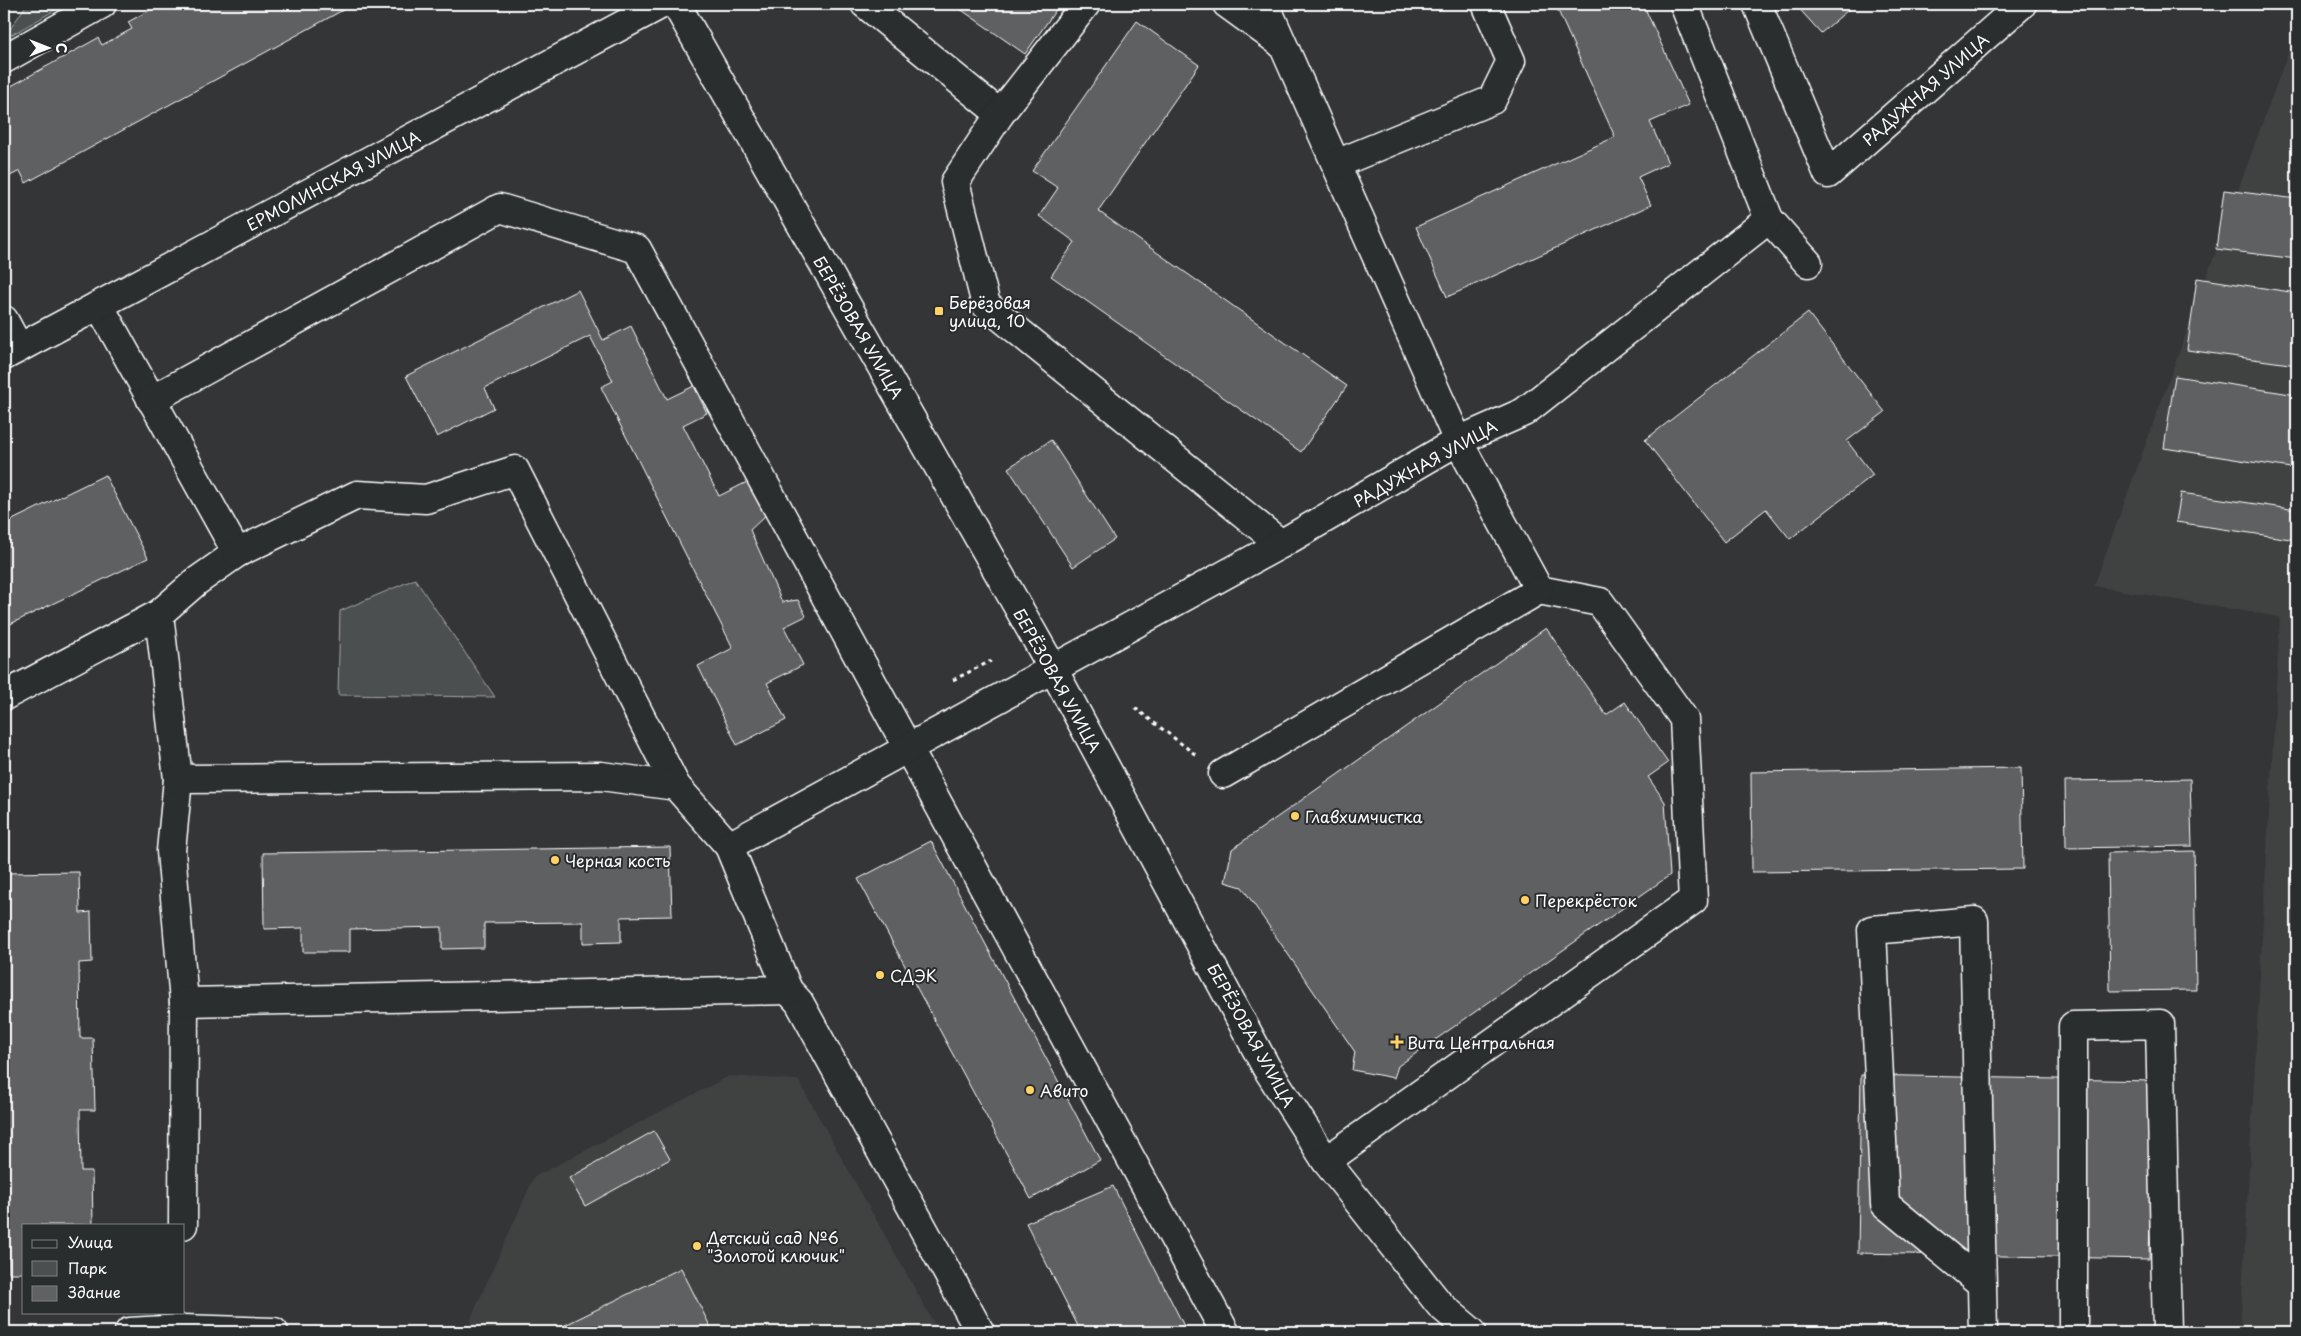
<svg xmlns="http://www.w3.org/2000/svg" width="2301" height="1336" font-family="'Playpen Sans',sans-serif">
	<style>
		.built { fill: #404243 }
		.green { fill: #4c4f50; stroke: #a6a7a8 }
		.building { fill: #5f6162; stroke: #fff }
		.lines { fill: none; stroke-linecap: round; stroke-linejoin: round }
		.minor-casing { stroke: #fff; stroke-width: 31 }
		.path { stroke: #fff; stroke-width: 3; stroke-dasharray: 4 4; stroke-linecap: butt }
		.minor { stroke: #2a2d2e; stroke-width: 28 }
		.poi-dot { fill: #ffd166; stroke: #2a2d2e; stroke-width: 2 }
		.labels { text-anchor: middle; dominant-baseline: central; stroke-width: 4; stroke-linejoin: round; paint-order: stroke }
		.street-label { font-size: 16px; fill: #fff; stroke: #2a2d2e }
		.poi-label { font-size: 16px; fill: #fff; stroke: #2a2d2e; text-anchor: start }
	</style>
	<rect width="100%" height="100%" fill="#333536"/>
	<filter id="ink" filterUnits="userSpaceOnUse"><feTurbulence type="fractalNoise" baseFrequency=".02" numOctaves="2"/><feDisplacementMap in="SourceGraphic" scale="10" xChannelSelector="R" yChannelSelector="G"/><feConvolveMatrix kernelMatrix="1 2 1 2 8 2 1 2 1" color-interpolation-filters="sRGB"/></filter>
	<g filter="url(#ink)">
		<!-- built -->
		<g class="built">
			<path d="M2297 28V1332H2240L2280 617 2094 586Z"/>
			<path d="M729 1076 798 1080 939 1332H469L472 1316 534 1177Z"/>
		</g>
		<!-- green -->
		<g class="green">
			<path d="M27 4H66L4 39V38Z"/>
			<path d="M415 579 495 697 338 695 340 611Z"/>
		</g>
		<!-- building -->
		<g class="building">
			<path d="M161 4H354L26 183 20 171 4 179V90L98 38 102 45 132 29 128 22Z"/>
			<path d="M953 4H1060L1025 54Z"/>
			<path d="M1555 4H1643L1689 105 1650 122 1668 163 1638 177 1651 205 1447 297 1416 227 1615 137Z"/>
			<path d="M1795 4H1855L1821 33Z"/>
			<path d="M1137 21 1199 65 1098 211 1347 386 1301 452 1051 276 1075 242 1039 216 1058 188 1032 171Z"/>
			<path d="M2224 190 2297 199V259L2216 249Z"/>
			<path d="M2197 278 2297 293V365L2187 350Z"/>
			<path d="M578 290 603 340 631 326 667 399 694 386 707 413 683 425 719 496 749 481 766 515 750 530 782 602 798 600 806 616 784 627 803 665 767 683 786 720 737 745 698 666 733 648 601 387 613 381 590 336 485 388 494 408 437 437 406 376Z"/>
			<path d="M1808 313 1885 412 1847 441 1873 475 1790 539 1766 509 1724 542 1645 440Z"/>
			<path d="M2175 376 2297 395V469L2164 448Z"/>
			<path d="M1051 440 1115 539 1073 567 1008 468Z"/>
			<path d="M105 475 148 558 4 627V524Z"/>
			<path d="M2181 493 2297 510V540L2176 522Z"/>
			<path d="M1546 628 1606 715 1625 702 1668 763 1648 777 1665 802 1670 875 1398 1066 1394 1078 1352 1070 1355 1052 1242 887 1225 882 1232 849Z"/>
			<path d="M2021 768 2023 869 1752 872 1751 772Z"/>
			<path d="M2190 779 2192 846 2066 848 2065 781Z"/>
			<path d="M931 841 1100 1160 1031 1199 858 879Z"/>
			<path d="M670 847 672 916 621 917V942L583 943V922L484 923V948L442 949V927L350 929V952H303V928L264 929 263 853Z"/>
			<path d="M2194 851 2196 990 2110 991 2108 853Z"/>
			<path d="M79 872 80 913 91 912 92 962 79 963 80 1038H93L95 1110H80L81 1171H92L93 1225H24V1273H9L4 1053V873Z"/>
			<path d="M1861 1075 2153 1081 2149 1259 1858 1253Z"/>
			<path d="M654 1131 670 1159 585 1206 569 1178Z"/>
			<path d="M1113 1186 1187 1332H1081L1026 1223Z"/>
			<path d="M681 1268 713 1332H551Z"/>
		</g>
		<g class="lines">
			<!-- minor casing -->
			<g class="minor-casing">
				<g id="minor">
					<path d="M676 4 1052 667 1266 1067 1326 1161 1440 1305 1472 1332"/>
					<path d="M865 4 1000 114"/>
					<path d="M1086 4 1000 114 955 182 986 305 1281 544"/>
					<path d="M1227 4 1282 44"/>
					<path d="M1265 4 1458 441 1539 590 1600 602 1684 719 1693 900 1326 1161"/>
					<path d="M1684 4 1769 219 1808 263"/>
					<path d="M1757 4 1828 174 2022 4"/>
					<path d="M4 59 102 4"/>
					<path d="M1336 164 1492 100 1511 61 1486 4"/>
					<path d="M99 305 237 553 197 581 159 614"/>
					<path d="M4 320 19 348"/>
					<path d="M4 356 662 4"/>
					<path d="M151 400 500 208 637 249 1225 1332"/>
					<path d="M237 553 357 495 426 499 515 470 676 786"/>
					<path d="M4 696 159 614 178 779 171 851 184 1002 183 1225"/>
					<path d="M1223 774 1539 590"/>
					<path d="M178 779 601 776 676 786 729 846"/>
					<path d="M788 990 799 1002 980 1332"/>
					<path d="M184 1002 788 990 729 846 1281 544 1458 441 1524 412 1769 219"/>
					<path d="M1982 1284 1885 1204 1872 930 1974 921 1983 1332"/>
					<path d="M129 1332 182 1329 274 1332"/>
					<path d="M2073 1332V1026L2160 1024 2167 1332"/>
				</g>
			</g>
			<!-- path -->
			<g class="path">
				<path d="M953 680 991 661"/>
				<path d="M1135 708 1196 755"/>
			</g>
			<!-- minor -->
			<use href="#minor" class="minor"/>
		</g>
	</g>
	<!-- markers -->
	<g class="poi-dot">
		<rect x="934" y="306" width="10" height="10" rx="2.5"/>
		<circle cx="1295" cy="816" r="5"/>
		<circle cx="555" cy="860" r="5"/>
		<circle cx="1525" cy="900" r="5"/>
		<circle cx="880" cy="975" r="5"/>
		<path d="M1394.5 1034.5h5v5h5v5h-5v5h-5v-5h-5v-5h5z"/>
		<circle cx="1030" cy="1090" r="5"/>
		<circle cx="697" cy="1246" r="5"/>
	</g>
	<g class="labels">
		<!-- street labels -->
		<g class="street-label">
			<text transform="translate(1925 89) rotate(-41)">РАДУЖНАЯ УЛИЦА</text>
			<text transform="translate(333 180) rotate(-28)">ЕРМОЛИНСКАЯ УЛИЦА</text>
			<text transform="translate(859 327) rotate(60)">БЕРЁЗОВАЯ УЛИЦА</text>
			<text transform="translate(1425 463) rotate(-29)">РАДУЖНАЯ УЛИЦА</text>
			<text transform="translate(1058 680) rotate(61)">БЕРЁЗОВАЯ УЛИЦА</text>
			<text transform="translate(1252 1035) rotate(61)">БЕРЁЗОВАЯ УЛИЦА</text>
		</g>
		<!-- poi labels -->
		<g class="poi-label">
			<text x="949" y="302">Берёзовая<tspan x="949" dy="18">улица, 10</tspan></text>
			<text x="1305" y="816">Главхимчистка</text>
			<text x="565" y="860">Черная кость</text>
			<text x="1535" y="900">Перекрёсток</text>
			<text x="890" y="975">СДЭК</text>
			<text x="1407" y="1042">Вита Центральная</text>
			<text x="1040" y="1090">Авито</text>
			<text x="707" y="1237">Детский сад №6<tspan x="707" dy="18">"Золотой ключик"</tspan></text>
		</g>
	</g>
	<!-- margin -->
	<rect width="2301" height="1336" fill="none" stroke="#2a2d2e" stroke-width="20"/>
	<rect x="10" y="10" width="2281" height="1316" fill="none" stroke="#fff" stroke-width="2" filter="url(#ink)"/>
	<!-- legend -->
	<rect x="22" y="1224" width="162" height="90" fill="#2a2d2e" stroke="#7f8182"/>
	<rect x="32" y="1240" width="25" height="8" fill="#2a2d2e" stroke="#7f8182"/>
	<text x="68" y="1248" font-size="15" fill="#ffffff">Улица</text>
	<rect x="32" y="1261" width="25" height="15" fill="#4c4f50" stroke="#7f8182"/>
	<text x="68" y="1274" font-size="15" fill="#ffffff">Парк</text>
	<rect x="32" y="1286" width="25" height="15" fill="#5f6162" stroke="#7f8182"/>
	<text x="68" y="1298" font-size="15" fill="#ffffff">Здание</text>
	<!-- north arrow -->
	<g transform="translate(48 48) rotate(90)" stroke="#2a2d2e" stroke-width="4" paint-order="stroke">
	<path d="M0-4L9 19L0 12L-9 19Z" fill="#ffffff"/>
	<text y="-8" font-size="14" font-weight="bold" text-anchor="middle" fill="#ffffff">С</text>
	</g>
</svg>
